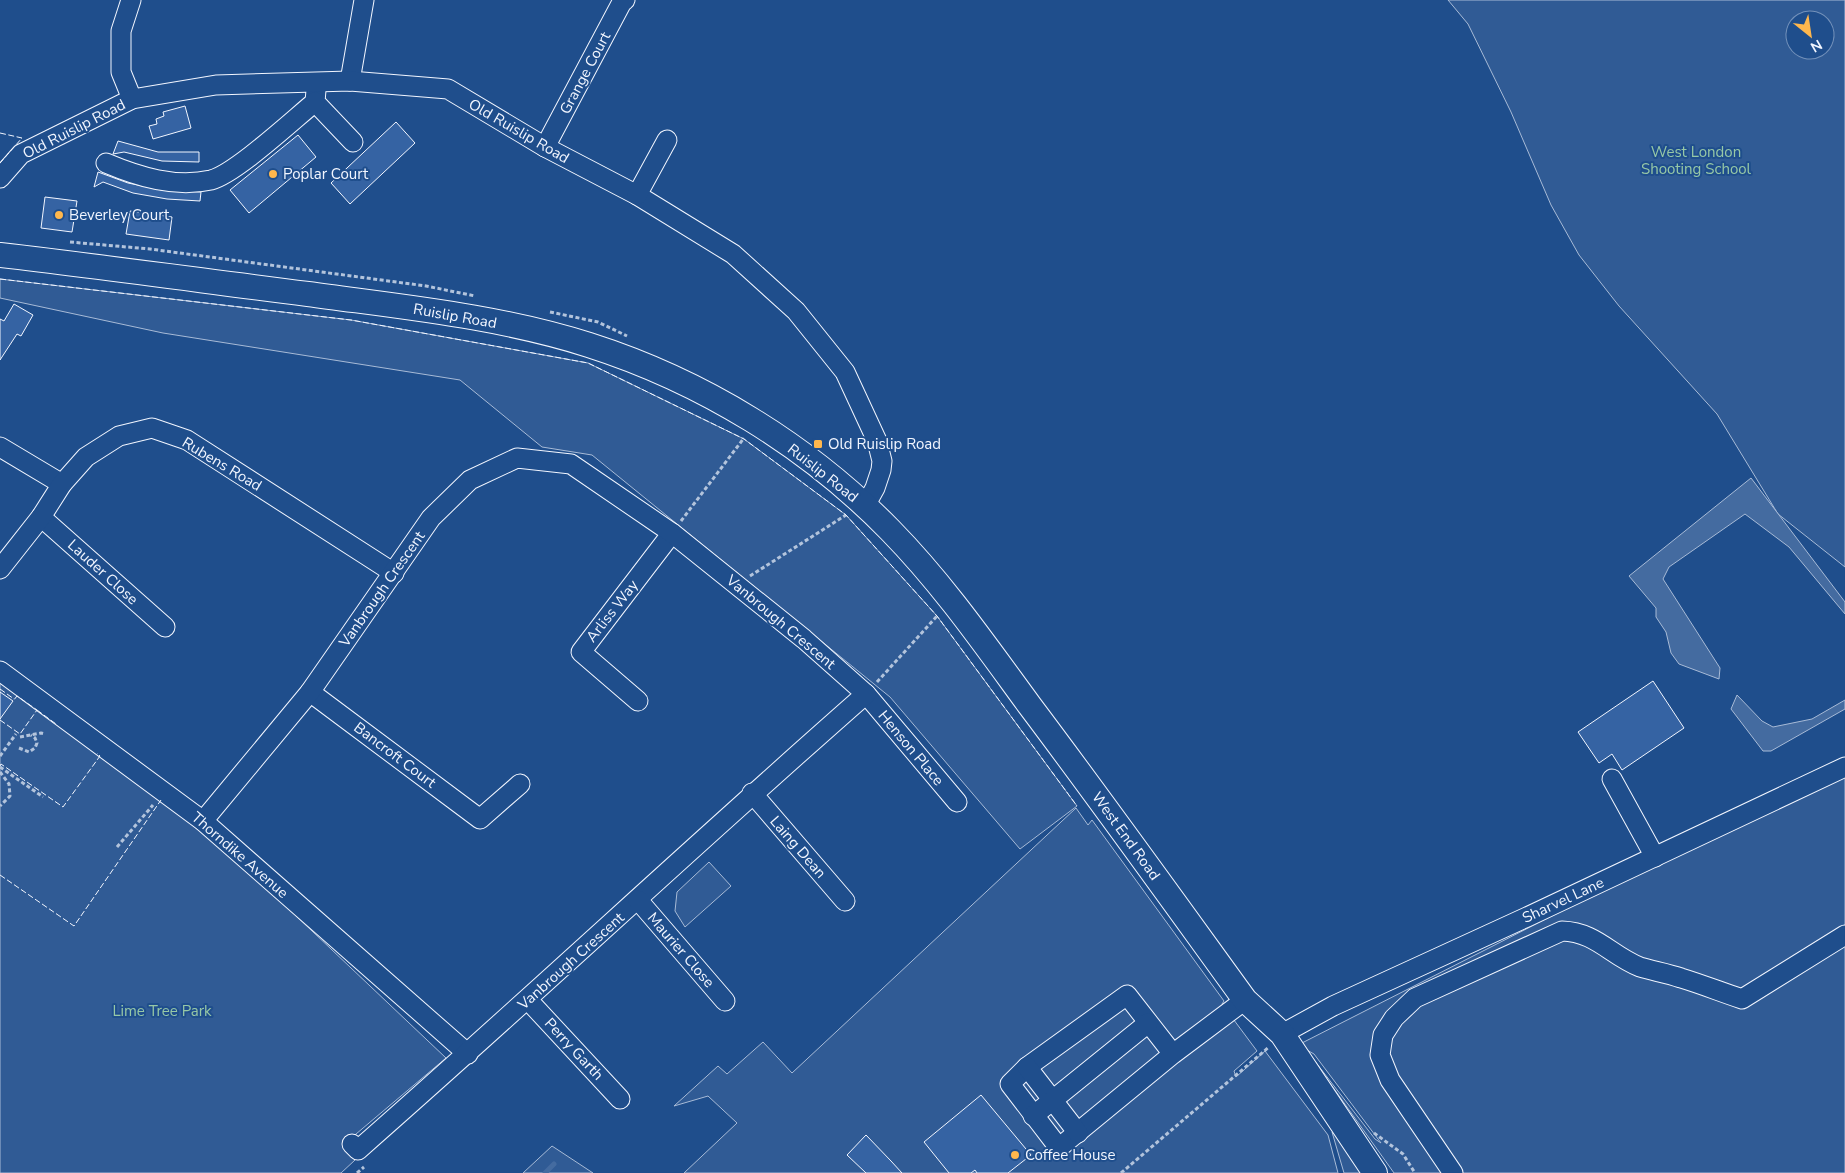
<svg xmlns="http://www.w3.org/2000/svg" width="1845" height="1173" font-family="'Nunito Sans',sans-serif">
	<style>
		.built { fill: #305b95; stroke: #a8bbd7; fill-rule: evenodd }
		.water { fill: #446ba0; stroke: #a8bbd7 }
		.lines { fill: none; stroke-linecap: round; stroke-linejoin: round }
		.stream { stroke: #446ba0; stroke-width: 5 }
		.building { fill: #3563a3; stroke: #f2f6ff }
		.minor-casing { stroke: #f2f6ff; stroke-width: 21 }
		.major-casing { stroke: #f2f6ff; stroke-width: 26 }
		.path { stroke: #b3c4dc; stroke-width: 3; stroke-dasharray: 4 2.5; stroke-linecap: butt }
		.minor { stroke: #1f4e8c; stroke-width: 19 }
		.major { stroke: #1f4e8c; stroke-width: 24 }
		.fence { stroke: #f2f6ff; stroke-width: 1; stroke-dasharray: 6 2.5; stroke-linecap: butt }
		.poi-dot { fill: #ffb74d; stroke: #1f4e8c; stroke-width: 2 }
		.labels { text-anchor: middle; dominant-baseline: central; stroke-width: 4; stroke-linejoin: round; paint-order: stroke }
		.street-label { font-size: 15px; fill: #f2f6ff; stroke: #1f4e8c }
		.park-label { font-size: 15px; fill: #97c8a6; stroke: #1f4e8c }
		.poi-label { font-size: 15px; fill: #f2f6ff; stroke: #1f4e8c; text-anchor: start }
	</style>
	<rect width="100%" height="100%" fill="#1f4e8c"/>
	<!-- built -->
	<g class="built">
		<path d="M1448 0H1845V567L1778 514 1717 414 1619 306 1579 255 1551 205 1511 112 1468 24ZM1795 20H1825V50H1795Z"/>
		<path d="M0 279 351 320 588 363 744 439 846 515 937 616 1077 806 1020 849 890 697 592 455 542 447 460 380 163 333 0 298Z"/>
		<path d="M0 681 216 840 446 1058 343 1145 355 1160 341 1173H0Z"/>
		<path d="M1845 767V1173H1394L1307 1051 1375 1139 1381 1143 1314 1054 1298 1045Z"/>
		<path d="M1076 808 1088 825 1092 820 1224 1001 1222 1004 1257 1051 1234 1071 1236 1077 1265 1051 1328 1135 1338 1173H684L737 1123 708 1096 674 1106 718 1066 727 1074 763 1042 792 1073Z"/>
		<path d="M709 862 731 886 685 927 675 911 677 892Z"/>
		<path d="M1336 1130 1365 1173H1344L1332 1132Z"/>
		<path d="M552 1146 593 1173H523Z"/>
	</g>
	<!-- water -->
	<g class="water">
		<path d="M1751 478 1845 602V614L1789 547 1745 514 1669 567 1663 579 1720 668 1719 679 1679 664 1671 653 1666 632 1656 617V608L1629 576Z"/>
		<path d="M1737 695 1762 721 1773 727 1812 719 1845 700V709L1771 751H1763L1731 709Z"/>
	</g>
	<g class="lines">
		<!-- stream -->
		<path class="stream" d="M545 1173 554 1164"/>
	</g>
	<!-- building -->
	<g class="building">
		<path d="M185 106 191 128 153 139 149 126 157 124 156 119 164 116 163 112Z"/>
		<path d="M396 122 415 143 350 204 331 183Z"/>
		<path d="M298 135 316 157 249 213 230 190Z"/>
		<path d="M118 141 158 152H199V162L162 161 124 152 113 154Z"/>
		<path d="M98 172 128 183 162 190 201 192 200 201 167 199 133 193 103 182 94 187Z"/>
		<path d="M45 197 77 201 72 232 41 228Z"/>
		<path d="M130 211 172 217 169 240 126 234Z"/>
		<path d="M14 304 33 315 21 336 17 334 0 360V319L4 321Z"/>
		<path d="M1653 681 1684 728 1622 770 1612 754 1599 763 1578 732Z"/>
		<path d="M0 692 13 701 0 719Z"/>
		<path d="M981 1095 1031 1155 1008 1173H977L975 1170 971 1173H949L924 1142Z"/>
		<path d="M866 1135 891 1161 902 1173H866L847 1155Z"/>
	</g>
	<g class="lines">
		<!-- minor casing -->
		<g class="minor-casing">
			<g id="minor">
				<path d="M131 0 121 31V72L132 99"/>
				<path d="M350 81 364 0"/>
				<path d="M316 90 315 102 353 142"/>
				<path d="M545 147 622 2 625 0"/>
				<path d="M106 163C139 177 175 188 211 180 235 174 293 120 315 102"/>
				<path d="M0 178 21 154 132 99 216 85 350 81 448 89 545 147 637 195 733 254 796 311 845 372 877 441 882 461 881 470 875 488 865 506"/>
				<path d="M637 195 667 140"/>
				<path d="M0 447 62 484"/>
				<path d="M41 517 165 627"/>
				<path d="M0 569 41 517 62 484 86 457 119 436 152 428 187 440 394 573"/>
				<path d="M0 671 203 821 468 1054"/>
				<path d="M310 692 480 819 520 784"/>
				<path d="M866 694 957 802"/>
				<path d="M638 701 581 652 672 533"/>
				<path d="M1612 779 1655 857"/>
				<path d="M752 793 845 901"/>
				<path d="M203 821 310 692 431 518 470 480 517 458 571 464 672 533 804 639 866 694C695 844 529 1000 358 1150L352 1144"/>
				<path d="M638 900 725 1001"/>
				<path d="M528 1000 620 1099"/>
				<path d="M1282 1034 1333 1006 1527 917 1845 767"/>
				<path d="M1173 1054 1127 995 1027 1067 1010 1084 1056 1144 1061 1146 1173 1054 1245 1000"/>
				<path d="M1027 1067 1078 1133"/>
				<path d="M1033 1116 1148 1023"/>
				<path d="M1453 1173 1390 1080 1380 1055 1383 1035 1394 1018 1415 998 1562 931C1596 932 1610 955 1640 967 1653 971 1667 973 1681 978 1701 984 1721 992 1742 999L1845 935"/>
			</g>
		</g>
		<!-- major casing -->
		<g class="major-casing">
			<path id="major" d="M0 255C103 267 205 281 308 294 402 307 498 316 589 345 702 381 808 446 890 530 943 584 986 646 1030 706 1103 803 1174 902 1245 1000L1282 1034 1375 1173"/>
		</g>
		<!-- path -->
		<g class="path">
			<path d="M70 242 150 249 426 286 475 296"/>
			<path d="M550 312 598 322 627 336"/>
			<path d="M681 521 744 438"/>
			<path d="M750 576 846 515"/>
			<path d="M877 682 938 615"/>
			<path d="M20 737 41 733 45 734"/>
			<path d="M19 748 29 752 35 748 37 743 35 738 31 735"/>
			<path d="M0 756 16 734"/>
			<path d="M0 767 43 797"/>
			<path d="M0 772 9 784 10 796 0 806"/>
			<path d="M117 847 153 805"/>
			<path d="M1374 1133 1403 1154 1415 1173"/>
			<path d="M357 1173 364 1167"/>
			<path d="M1121 1173 1269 1047"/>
		</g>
		<!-- minor -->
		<use href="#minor" class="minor"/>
		<!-- major -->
		<use href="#major" class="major"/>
		<!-- fence -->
		<g class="fence">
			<path d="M0 133 22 138 0 163"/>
			<path d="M0 279 351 320 588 363 744 439 846 515 937 616 1077 806"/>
			<path d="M0 689 14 699"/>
			<path d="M37 710 56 724"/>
			<path d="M0 720 20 734 37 710 17 696 13 701"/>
			<path d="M0 766 1 764 63 807 100 756 97 753"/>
			<path d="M0 875 74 926 161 800"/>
		</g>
	</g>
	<!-- markers -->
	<g class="poi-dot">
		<circle cx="273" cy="174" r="5"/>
		<circle cx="59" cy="215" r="5"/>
		<rect x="813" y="439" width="10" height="10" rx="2.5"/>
		<circle cx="1015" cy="1155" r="5"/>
	</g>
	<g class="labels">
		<!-- street labels -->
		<g class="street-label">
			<text transform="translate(585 73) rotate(-62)">Grange Court</text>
			<text transform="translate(74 129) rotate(-27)">Old Ruislip Road</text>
			<text transform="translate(519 131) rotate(30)">Old Ruislip Road</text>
			<text transform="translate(455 316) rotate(10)">Ruislip Road</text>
			<text transform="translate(222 464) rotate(31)">Rubens Road</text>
			<text transform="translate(823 473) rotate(38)">Ruislip Road</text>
			<text transform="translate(103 572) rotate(42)">Lauder Close</text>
			<text transform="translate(382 589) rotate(-55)">Vanbrough Crescent</text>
			<text transform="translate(612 611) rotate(-52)">Arliss Way</text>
			<text transform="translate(781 622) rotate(40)">Vanbrough Crescent</text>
			<text transform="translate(911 748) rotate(50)">Henson Place</text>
			<text transform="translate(395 755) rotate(37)">Bancroft Court</text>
			<text transform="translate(1126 836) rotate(54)">West End Road</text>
			<text transform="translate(798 847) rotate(49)">Laing Dean</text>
			<text transform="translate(240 855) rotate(41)">Thorndike Avenue</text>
			<text transform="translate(1563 900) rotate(-25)">Sharvel Lane</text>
			<text transform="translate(681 950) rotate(49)">Maurier Close</text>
			<text transform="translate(571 961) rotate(-42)">Vanbrough Crescent</text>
			<text transform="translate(574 1049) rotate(47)">Perry Garth</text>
		</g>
		<!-- park labels -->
		<g class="park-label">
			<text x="1696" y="152">West London<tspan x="1696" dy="17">Shooting School</tspan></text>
			<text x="162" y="1011">Lime Tree Park</text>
		</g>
		<!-- poi labels -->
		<g class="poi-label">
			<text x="283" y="174">Poplar Court</text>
			<text x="69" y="215">Beverley Court</text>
			<text x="828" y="444">Old Ruislip Road</text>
			<text x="1025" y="1155">Coffee House</text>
		</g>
	</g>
	<!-- north arrow -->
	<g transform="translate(1810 35) rotate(150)"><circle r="24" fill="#1f4e8c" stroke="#7391ba"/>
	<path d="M0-4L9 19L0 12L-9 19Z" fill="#ffb74d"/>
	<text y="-8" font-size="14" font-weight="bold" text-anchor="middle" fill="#f2f6ff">N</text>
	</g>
</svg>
